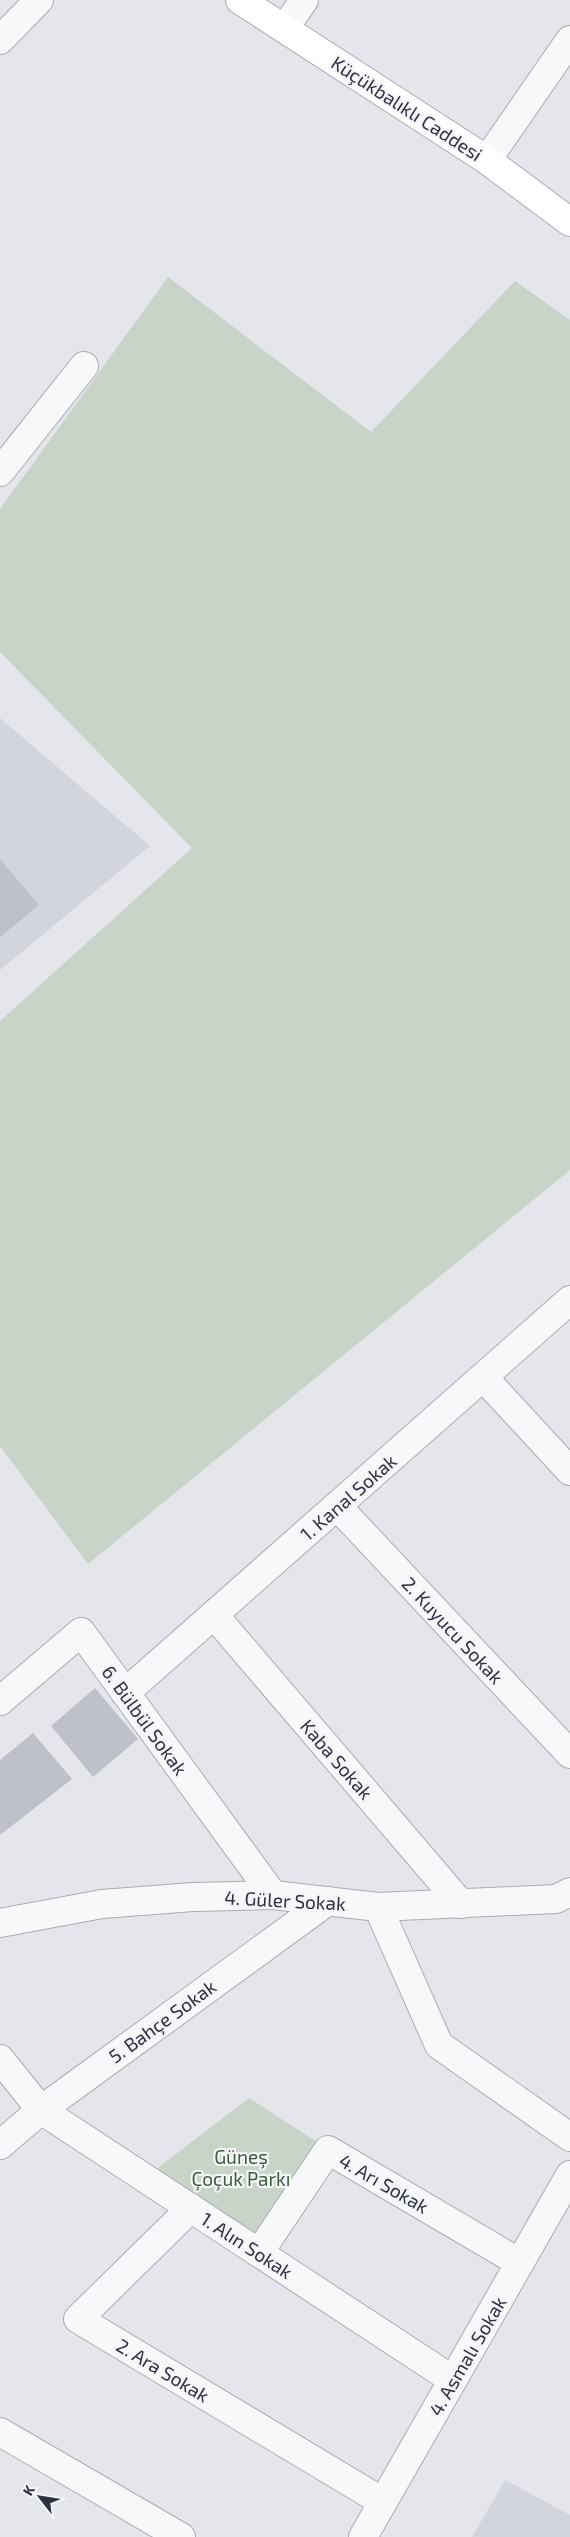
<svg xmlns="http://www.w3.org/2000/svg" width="570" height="2537" font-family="'Exo 2',sans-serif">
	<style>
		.built { fill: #d3d5dd }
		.green { fill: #c7d4c7 }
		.building { fill: #bfc1ca }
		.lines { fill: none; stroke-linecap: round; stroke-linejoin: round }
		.street-casing { stroke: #aaacb5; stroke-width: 30 }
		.secondary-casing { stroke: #aaacb5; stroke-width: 30 }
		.street { stroke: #f7f8fa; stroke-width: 28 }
		.secondary { stroke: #fff; stroke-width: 28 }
		.labels { text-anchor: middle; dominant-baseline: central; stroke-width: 4.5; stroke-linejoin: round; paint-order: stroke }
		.street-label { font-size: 19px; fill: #2e3142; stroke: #f4f5f8 }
		.park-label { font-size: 19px; fill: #3d5c3d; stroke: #f4f5f8 }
	</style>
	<rect width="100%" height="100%" fill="#e5e6eb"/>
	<!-- built -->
	<g class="built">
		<path d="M0 718 150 846 0 970Z"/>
		<path d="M505 2480 570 2515V2537H472Z"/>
	</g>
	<!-- green -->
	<g class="green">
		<path d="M168 277 371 432 515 281 570 320V1170L88 1564 0 1446V1021L192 848 0 652V509Z"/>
		<path d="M249 2098 317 2142 254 2234 155 2170Z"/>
	</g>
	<!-- building -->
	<g class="building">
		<path d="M0 859 39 905 0 937Z"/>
		<path d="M95 1688 138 1739 93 1777 51 1726Z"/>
		<path d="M33 1733 72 1779 0 1835V1760Z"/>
	</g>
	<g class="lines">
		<!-- street casing -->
		<g class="street-casing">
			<g id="street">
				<path d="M285 28 304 0"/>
				<path d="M0 40 39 0"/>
				<path d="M487 160 570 40"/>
				<path d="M0 472 84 366"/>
				<path d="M483 1377 570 1471"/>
				<path d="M337 1506 570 1754"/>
				<path d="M214 1615 461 1904"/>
				<path d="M125 1693 570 1300"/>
				<path d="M0 1701 81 1632 273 1895"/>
				<path d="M378 1907 439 2045 570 2137"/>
				<path d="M0 1923 102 1904 193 1897 273 1895 378 1907 556 1899 570 1892"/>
				<path d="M0 2059 41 2110 453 2380"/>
				<path d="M0 2145 41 2110 328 1901"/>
				<path d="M191 2208 78 2319 383 2502"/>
				<path d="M259 2253 328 2150 520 2263"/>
				<path d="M0 2432 181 2537"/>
				<path d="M363 2537 570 2175"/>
			</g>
		</g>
		<!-- secondary casing -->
		<g class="secondary-casing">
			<path id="secondary" d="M240 0 487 160 570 222"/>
		</g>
		<!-- street -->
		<use href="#street" class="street"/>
		<!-- secondary -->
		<use href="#secondary" class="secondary"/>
	</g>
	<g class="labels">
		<!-- street labels -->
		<g class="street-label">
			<text transform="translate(407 108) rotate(33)">Küçükbalıklı Caddesi</text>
			<text transform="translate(348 1497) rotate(-41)">1. Kanal Sokak</text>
			<text transform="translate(453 1630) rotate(47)">2. Kuyucu Sokak</text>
			<text transform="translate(145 1720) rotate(54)">6. Bülbül Sokak</text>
			<text transform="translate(337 1759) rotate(49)">Kaba Sokak</text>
			<text transform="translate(285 1900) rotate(3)">4. Güler Sokak</text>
			<text transform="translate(162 2021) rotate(-36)">5. Bahçe Sokak</text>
			<text transform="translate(384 2183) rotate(30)">4. Arı Sokak</text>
			<text transform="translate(247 2245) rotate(33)">1. Alın Sokak</text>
			<text transform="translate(467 2356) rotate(-60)">4. Asmalı Sokak</text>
			<text transform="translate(163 2370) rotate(31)">2. Ara Sokak</text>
		</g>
		<!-- park labels -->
		<g class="park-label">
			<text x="241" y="2156">Güneş<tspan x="241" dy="22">Çoçuk Parkı</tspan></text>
		</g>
	</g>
	<!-- north arrow -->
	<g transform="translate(40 2497) rotate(301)" stroke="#f4f5f8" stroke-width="4" paint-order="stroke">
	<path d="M0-4L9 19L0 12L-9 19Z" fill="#2e3142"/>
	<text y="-8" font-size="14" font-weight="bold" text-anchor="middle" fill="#2e3142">K</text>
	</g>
</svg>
